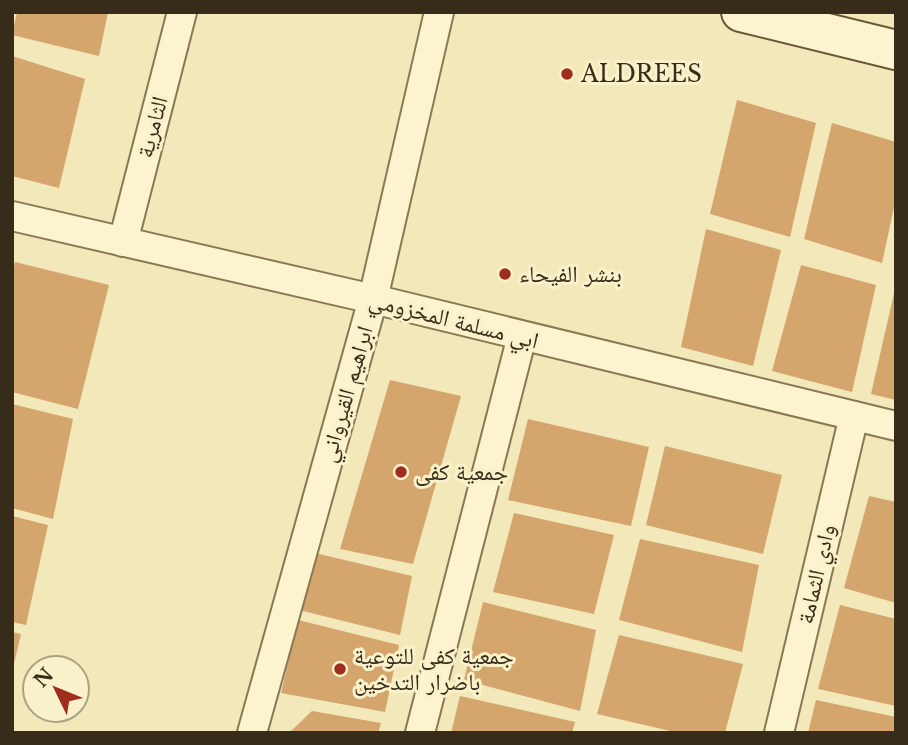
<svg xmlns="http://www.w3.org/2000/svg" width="908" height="745" font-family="'Libre Baskerville','Noto Naskh Arabic',serif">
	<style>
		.building { fill: #d4a56c }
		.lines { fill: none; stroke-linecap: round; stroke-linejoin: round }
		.street-casing { stroke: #8a7753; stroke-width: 32 }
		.secondary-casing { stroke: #6b5836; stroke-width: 42 }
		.street { stroke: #fcf4ce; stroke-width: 28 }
		.secondary { stroke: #fcf4ce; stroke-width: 38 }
		.poi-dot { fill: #9f2d1d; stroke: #f9f1ca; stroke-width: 2.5 }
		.labels { text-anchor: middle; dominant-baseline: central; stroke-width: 6; stroke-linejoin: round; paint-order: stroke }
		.poi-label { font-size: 23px; fill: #372c19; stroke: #f9f1ca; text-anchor: start }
		.street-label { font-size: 23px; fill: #372c19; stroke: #f9f1ca }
	</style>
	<rect width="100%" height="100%" fill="#f2e8ba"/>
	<!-- building -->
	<g class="building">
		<path d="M17 12H108L99 56 12 35Z"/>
		<path d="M12 56 85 79 59 188 12 176Z"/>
		<path d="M737 100 816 123 790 237 710 214Z"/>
		<path d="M832 123 896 142V198L882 263 804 239Z"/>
		<path d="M706 229 781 250 753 366 681 347Z"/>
		<path d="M15 262 109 285 78 409 12 392V276Z"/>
		<path d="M801 265 876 285 852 392 772 371Z"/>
		<path d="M895 289H896V400L871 394Z"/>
		<path d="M390 380 461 396 413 564 340 549Z"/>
		<path d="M12 404 73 419 53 519 12 508Z"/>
		<path d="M528 419 649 447 631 526 508 500Z"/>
		<path d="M665 446 782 475 763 554 646 525Z"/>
		<path d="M869 496 896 502V603L844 588Z"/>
		<path d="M514 513 614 535 594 614 493 592Z"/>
		<path d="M12 516 48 525 26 625 12 622Z"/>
		<path d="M640 539 759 565 742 652 619 620Z"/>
		<path d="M315 553 412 576 400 635 299 610Z"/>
		<path d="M483 602 596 630 580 711 464 680Z"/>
		<path d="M840 605 896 619V706L818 689Z"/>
		<path d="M298 620 399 645 385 712 281 693Z"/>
		<path d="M12 632 21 634 13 668H12Z"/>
		<path d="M619 635 743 664 725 733H679L597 714Z"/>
		<path d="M460 696 575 722 572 733H451Z"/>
		<path d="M816 700 896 717 895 733H808Z"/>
		<path d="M312 711 381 723 378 733H289Z"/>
	</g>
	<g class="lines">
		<!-- street casing -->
		<g class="street-casing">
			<g id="street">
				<path d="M12 216 373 299 896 426"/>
				<path d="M123 242 182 12"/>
				<path d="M252 733 373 299 439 12"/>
				<path d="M420 733 522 336"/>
				<path d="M779 733 854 416"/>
			</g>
		</g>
		<!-- secondary casing -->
		<g class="secondary-casing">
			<path id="secondary" d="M741 12 896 50"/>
		</g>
		<!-- street -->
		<use href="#street" class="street"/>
		<!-- secondary -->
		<use href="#secondary" class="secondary"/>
	</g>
	<!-- markers -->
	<g class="poi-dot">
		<circle cx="567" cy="74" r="7"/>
		<circle cx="505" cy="274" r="7"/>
		<circle cx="401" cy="472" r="7"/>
		<circle cx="340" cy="669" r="7"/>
	</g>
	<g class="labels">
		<!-- poi labels -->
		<g class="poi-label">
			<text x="581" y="74">ALDREES</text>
			<text x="519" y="274">بنشر الفيحاء</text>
			<text x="415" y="472">جمعية كفى</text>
			<text x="354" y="656">جمعية كفى للتوعية<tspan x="354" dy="26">باضرار التدخين</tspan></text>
		</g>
		<!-- street labels -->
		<g class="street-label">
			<text transform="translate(152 127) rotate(-75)">الثامرية</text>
			<text transform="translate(454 320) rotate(14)">ابي مسلمة المخزومي</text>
			<text transform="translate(346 394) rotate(-74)">ابراهيم القيرواني</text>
			<text transform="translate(816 574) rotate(-77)">وادي الثمامة</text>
		</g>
	</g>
	<!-- border -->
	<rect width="908" height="745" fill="none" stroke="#372c19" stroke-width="28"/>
	<!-- north arrow -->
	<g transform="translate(56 689) rotate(313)"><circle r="33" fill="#f9f1ca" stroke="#aba283" stroke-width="2"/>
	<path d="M0-5L12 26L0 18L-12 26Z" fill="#9f2d1d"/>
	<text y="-10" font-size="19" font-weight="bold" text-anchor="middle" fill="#372c19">N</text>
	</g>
</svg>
